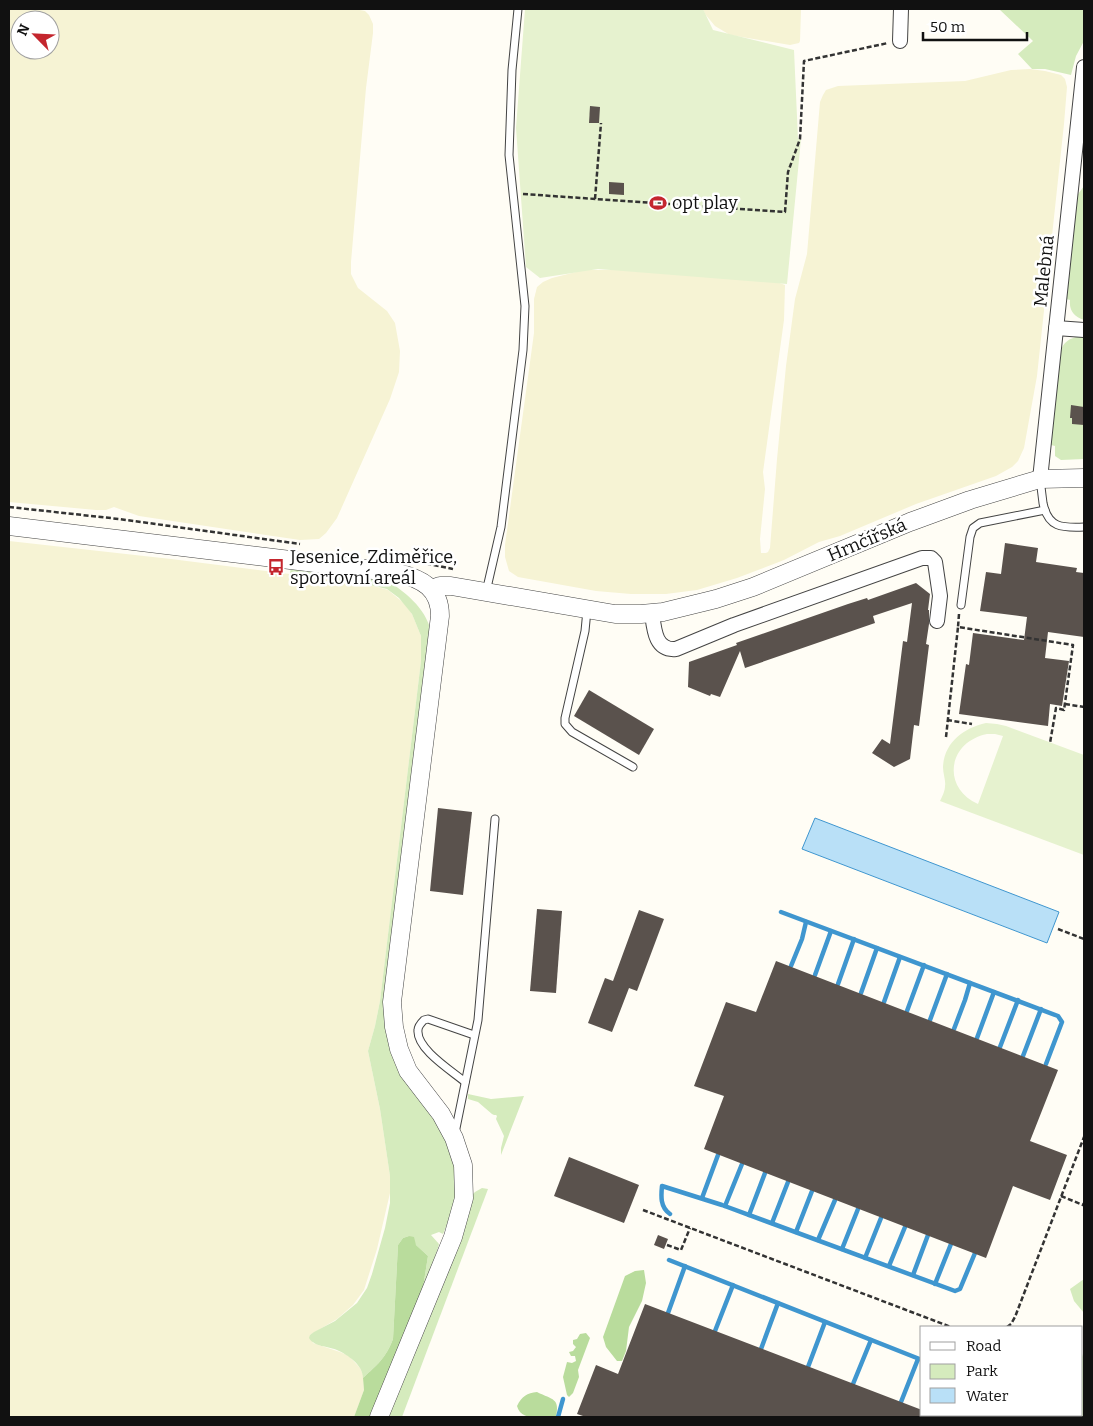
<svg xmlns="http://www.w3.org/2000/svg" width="1093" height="1426" font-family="Bitter,serif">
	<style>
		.farmland { fill: #f6f3d4; fill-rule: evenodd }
		.green { fill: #d5ebbd }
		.forest { fill: #b9dc9c }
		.pitch { fill: #e6f2cf; fill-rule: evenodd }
		.water { fill: #b9e0f7; stroke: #3f96cf }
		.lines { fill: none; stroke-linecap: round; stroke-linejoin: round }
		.stream { stroke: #3f96cf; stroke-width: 4.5 }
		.building { fill: #5a524d }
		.service-casing { stroke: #444; stroke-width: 9 }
		.minor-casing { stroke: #444; stroke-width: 16 }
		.tertiary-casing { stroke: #444; stroke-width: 19 }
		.path { stroke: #333; stroke-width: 2.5; stroke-dasharray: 5 2.5; stroke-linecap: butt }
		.service { stroke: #fff; stroke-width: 7 }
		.minor { stroke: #fff; stroke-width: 14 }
		.tertiary { stroke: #fff; stroke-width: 18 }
		.labels { text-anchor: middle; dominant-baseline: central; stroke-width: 5; stroke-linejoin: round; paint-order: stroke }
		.poi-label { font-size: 18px; fill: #111; stroke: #fff; text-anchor: start }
		.street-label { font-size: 18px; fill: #111; stroke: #fff }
	</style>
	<rect width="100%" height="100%" fill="#fffdf5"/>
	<!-- farmland -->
	<g class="farmland">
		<path d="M9 9H355L365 11 369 15 373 24V33L366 88 351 262V274L358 288 387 311 395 323 400 351 399 372 390 399 337 518 326 533 319 539 300 540 139 516 114 507 106 510H96L9 502ZM20 20H50V50H20Z"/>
		<path d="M703 9H801L800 41 799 43 790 45 730 35 715 26 705 14Z"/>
		<path d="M1030 69 1045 71 1061 75 1065 79 1067 87 1064 124 1037 376 1024 448 1018 461 1012 467 996 476 916 504 840 536 819 542 784 560 737 578 697 590 666 594H631L596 591 518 577 509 571 505 557V545L534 333V299L537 287 543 282 552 278 584 270H632L771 280 785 285 784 320 763 472 765 489 760 539 761 553H766L768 552 770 548 777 459 786 366 795 299 807 254 820 102 823 95 826 90 838 86 965 81 1011 70Z"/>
		<path d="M9 541 171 559 361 583 381 588 388 590 405 604 412 614 421 636V661L380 1001 375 1026 368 1051 380 1109 390 1176V1193L377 1249 364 1290 353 1305 337 1319 310 1335 313 1343 340 1352 349 1356 360 1368 363 1374 364 1390 354 1417H9Z"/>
	</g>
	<!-- green -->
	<g class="green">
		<path d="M999 9H1084V41L1076 56 1071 75 1045 69H1032L1018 54 1033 41Z"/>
		<path d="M1084 186V320C1074 316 1069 311 1070 300L1066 299 1076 197Z"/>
		<path d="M1081 336H1084V459L1061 460 1055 456V446L1051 445 1060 353C1063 342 1069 338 1081 336Z"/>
		<path d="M291 566 385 579C405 592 425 607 431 631L386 999 435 1119 452 1150 456 1173 455 1197 453 1210 443 1234 439 1232 431 1235 439 1244 438 1248 422 1294 428 1256 416 1245 409 1236 403 1238 398 1245 393 1339C386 1358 377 1365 363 1378 363 1365 348 1355 337 1350 328 1346 314 1347 309 1338L310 1335 314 1332 335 1321 357 1303 367 1288 372 1274 385 1228 390 1203V1176L380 1109 368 1051 375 1026 380 1001 421 661V636L412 614 399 598 387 589 361 583 290 574Z"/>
		<path d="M468 1094 491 1099 524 1096 501 1155V1148L504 1136 496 1119 497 1116 496 1115H494L492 1114 478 1102 468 1099Z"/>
		<path d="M482 1188 488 1189 402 1417H385L472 1195 475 1192Z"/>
		<path d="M1084 1279V1313L1074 1301 1070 1289Z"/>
		<path d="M1084 1350V1417H1059L1060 1415H1082V1357Z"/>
	</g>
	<!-- forest -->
	<g class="forest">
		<path d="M409 1236 414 1237 416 1245 428 1256 422 1294 372 1417H354L364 1390 363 1378C377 1365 386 1358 393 1339L398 1245 403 1238Z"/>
		<path d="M644 1270 646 1283 642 1301 629 1327 626 1351 622 1361H617L606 1347 603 1337 625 1276 635 1271Z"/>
		<path d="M586 1333 590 1338 578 1370 579 1377 573 1393 569 1397 567 1395 563 1377 567 1362 572 1363 576 1361 575 1356H571L569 1352 573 1351 576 1347 573 1344V1340L577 1339 580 1334Z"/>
		<path d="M537 1392C553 1400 560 1398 556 1417 543 1417 521 1422 517 1406 522 1396 527 1393 537 1392Z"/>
	</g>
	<!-- pitch -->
	<g class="pitch">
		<path d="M525 9H703L713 30 794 50 798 139H801L787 284 598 269 540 278 526 267 516 128Z"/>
		<path d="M986 723 997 724 1006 726 1084 755V855L940 801C942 797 945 791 945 786 946 781 943 774 943 767 944 743 963 728 986 723ZM987 734H995L1003 736 978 804C941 787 948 742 987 734Z"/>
	</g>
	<!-- water -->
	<path class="water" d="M815 818 1059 912 1047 943 802 849Z"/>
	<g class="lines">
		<!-- stream -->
		<g class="stream">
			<path d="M781 912 1058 1016 1062 1022 1046 1064"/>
			<path d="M791 966 802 939 806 922"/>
			<path d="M815 975 831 931"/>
			<path d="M838 984 854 939"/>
			<path d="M861 993 877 948"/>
			<path d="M884 1002 900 957"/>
			<path d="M907 1011 924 965"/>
			<path d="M930 1020 947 974"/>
			<path d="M954 1029 965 1000 970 983"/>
			<path d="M977 1038 994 992"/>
			<path d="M1000 1047 1018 1000"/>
			<path d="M1023 1056 1041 1009"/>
			<path d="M702 1198 718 1155"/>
			<path d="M725 1206 742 1164"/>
			<path d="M670 1214C660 1207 661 1196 662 1186L722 1205 955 1291 960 1289 975 1253"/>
			<path d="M749 1215 765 1173"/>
			<path d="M772 1223 788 1182"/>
			<path d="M796 1232 812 1191"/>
			<path d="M818 1240 835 1200"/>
			<path d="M842 1249 858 1209"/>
			<path d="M865 1258 881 1218"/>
			<path d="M669 1260 922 1360"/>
			<path d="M889 1266 905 1227"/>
			<path d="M913 1275 928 1235"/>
			<path d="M935 1284 951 1244"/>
			<path d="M668 1313 685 1266"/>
			<path d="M715 1331 733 1285"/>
			<path d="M761 1349 778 1303"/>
			<path d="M808 1367 825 1322"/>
			<path d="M853 1384 871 1340"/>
			<path d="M901 1402 918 1359"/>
			<path d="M558 1417 563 1399"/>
		</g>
	</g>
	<!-- building -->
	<g class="building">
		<path d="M590 106 600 107 599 123H589Z"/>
		<path d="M609 182 624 183V195L609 194Z"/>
		<path d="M1071 405 1084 407V425L1072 424V418H1070Z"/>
		<path d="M1005 543 1038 548 1036 562 1077 568 1076 572 1084 573V637L1048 632 1045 658 1069 661 1062 706 1050 704 1048 726 959 714 966 664 969 665 973 633 1024 640 1027 617 980 611 986 572 1001 574Z"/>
		<path d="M916 583 930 594 928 610H929V624L926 644 929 645 919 726 914 725 910 759 894 767 872 753 882 739 890 744 903 641 907 642 912 603 873 616 875 623 745 668 740 651 720 697 711 694 710 696 688 687 689 662 737 645 736 643 848 604 867 598 868 600Z"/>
		<path d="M589 690 654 729 639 755 574 716Z"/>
		<path d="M438 808 472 812 463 895 430 891Z"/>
		<path d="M537 909 562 911 556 993 530 991Z"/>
		<path d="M639 910 664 919 637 991 629 988 612 1032 588 1023 605 978 613 981Z"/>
		<path d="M776 961 1058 1070 1030 1141 1067 1155 1050 1200 1013 1186 986 1258 704 1149 724 1096 694 1086 726 1002 756 1012Z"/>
		<path d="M569 1157 639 1185 624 1223 554 1196Z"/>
		<path d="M658 1235 668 1239 664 1249 654 1245Z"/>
		<path d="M645 1304 922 1410V1415H933L937 1417H586L577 1414 596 1365 618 1374Z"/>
	</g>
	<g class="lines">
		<!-- service casing -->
		<g class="service-casing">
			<g id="service">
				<path d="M1040 479C1041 487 1042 495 1043 503 1048 528 1062 528 1084 527"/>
				<path d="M486 592 501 527 523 350 525 306 509 155 512 70 518 9"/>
				<path d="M961 605 970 537 973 528 980 523 1045 510"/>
				<path d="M587 610 585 631 565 718V724L572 732 633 767"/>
				<path d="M465 1082C452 1071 416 1049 418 1030 418 1026 421 1023 424 1020L428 1019 474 1035"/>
				<path d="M455 1133 478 1020 495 819"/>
			</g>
		</g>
		<!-- minor casing -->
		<g class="minor-casing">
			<g id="minor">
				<path d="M900 41 901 9"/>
				<path d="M1056 328 1084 330"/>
				<path d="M1040 479 1084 67"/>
				<path d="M652 613C654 629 655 651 676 649L734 625 922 558H931L935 562 940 596 937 621"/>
			</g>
		</g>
		<!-- tertiary casing -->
		<g class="tertiary-casing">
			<g id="tertiary">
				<path d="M9 526 398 573C422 579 440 588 440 616L392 1002 394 1027 399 1049 408 1071 441 1114 454 1138 463 1165 464 1198 453 1237 379 1417"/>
				<path d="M432 589 440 586H451L615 614H641L663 612 716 599 753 587 910 522 970 500 1040 479 1084 478"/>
			</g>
		</g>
		<!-- path -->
		<g class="path">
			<path d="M523 194 785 212 788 172 800 139 804 61 888 43"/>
			<path d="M595 199 601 123"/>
			<path d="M9 507 119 519 300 544"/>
			<path d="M419 562 453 569"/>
			<path d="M959 614 958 627 1073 645 1064 710 1056 708 1050 743"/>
			<path d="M1065 704 1084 707"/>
			<path d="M947 720 972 724"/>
			<path d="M946 737 958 627"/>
			<path d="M1058 929 1084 939"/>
			<path d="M1061 1196 1083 1205 1084 1203"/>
			<path d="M643 1210 951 1327"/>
			<path d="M667 1245 681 1250 690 1228"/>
			<path d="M1007 1327 1011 1324 1015 1317 1084 1137"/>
			<path d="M975 1417 976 1415"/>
		</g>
		<!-- service -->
		<use href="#service" class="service"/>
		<!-- minor -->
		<use href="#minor" class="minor"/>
		<!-- tertiary -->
		<use href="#tertiary" class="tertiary"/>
	</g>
	<!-- icons -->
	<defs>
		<g id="stadium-bare" transform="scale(1.35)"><path d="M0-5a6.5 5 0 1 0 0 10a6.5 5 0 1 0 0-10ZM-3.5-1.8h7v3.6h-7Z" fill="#c4262e" stroke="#fff" stroke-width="2.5" paint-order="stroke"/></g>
		<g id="bus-bare" transform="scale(1.35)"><path d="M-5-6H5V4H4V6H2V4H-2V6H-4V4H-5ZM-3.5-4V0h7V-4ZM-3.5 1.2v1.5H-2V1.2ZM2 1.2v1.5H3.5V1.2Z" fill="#c4262e" stroke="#fff" stroke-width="2.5" paint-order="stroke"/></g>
	</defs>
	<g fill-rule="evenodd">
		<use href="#stadium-bare" x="658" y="203"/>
		<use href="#bus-bare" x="276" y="567"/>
	</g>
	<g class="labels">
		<!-- poi labels -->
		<g class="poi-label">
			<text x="672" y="203">opt play</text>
			<text x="290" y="557">Jesenice, Zdiměřice,<tspan x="290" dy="21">sportovní areál</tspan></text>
		</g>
		<!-- street labels -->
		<g class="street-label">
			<text transform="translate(1044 271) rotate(-84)">Malebná</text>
			<text transform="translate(867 540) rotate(-23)">Hrnčířská</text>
		</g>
	</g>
	<!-- border -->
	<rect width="1093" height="1426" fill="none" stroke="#111111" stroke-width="20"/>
	<!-- legend -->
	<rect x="920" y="1326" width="162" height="90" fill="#ffffff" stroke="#a0a0a0"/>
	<rect x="930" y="1342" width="25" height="8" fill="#ffffff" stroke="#a0a0a0"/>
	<text x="966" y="1351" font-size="15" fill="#111111">Road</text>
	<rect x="930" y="1364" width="25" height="15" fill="#d5ebbd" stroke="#a0a0a0"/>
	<text x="966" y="1376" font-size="15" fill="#111111">Park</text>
	<rect x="930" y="1388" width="25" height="15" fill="#b9e0f7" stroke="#a0a0a0"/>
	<text x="966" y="1401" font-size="15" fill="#111111">Water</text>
	<!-- north arrow -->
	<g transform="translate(35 35) rotate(294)"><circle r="24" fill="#ffffff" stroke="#a0a0a0"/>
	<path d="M0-4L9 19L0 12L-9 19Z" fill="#c4262e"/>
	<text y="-8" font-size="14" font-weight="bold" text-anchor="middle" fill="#111111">N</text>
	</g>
	<!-- scale -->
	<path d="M923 32v8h104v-8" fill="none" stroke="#111111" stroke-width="2.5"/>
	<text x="930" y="32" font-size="15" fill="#111111" stroke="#ffffff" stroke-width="4" paint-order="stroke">50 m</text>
</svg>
